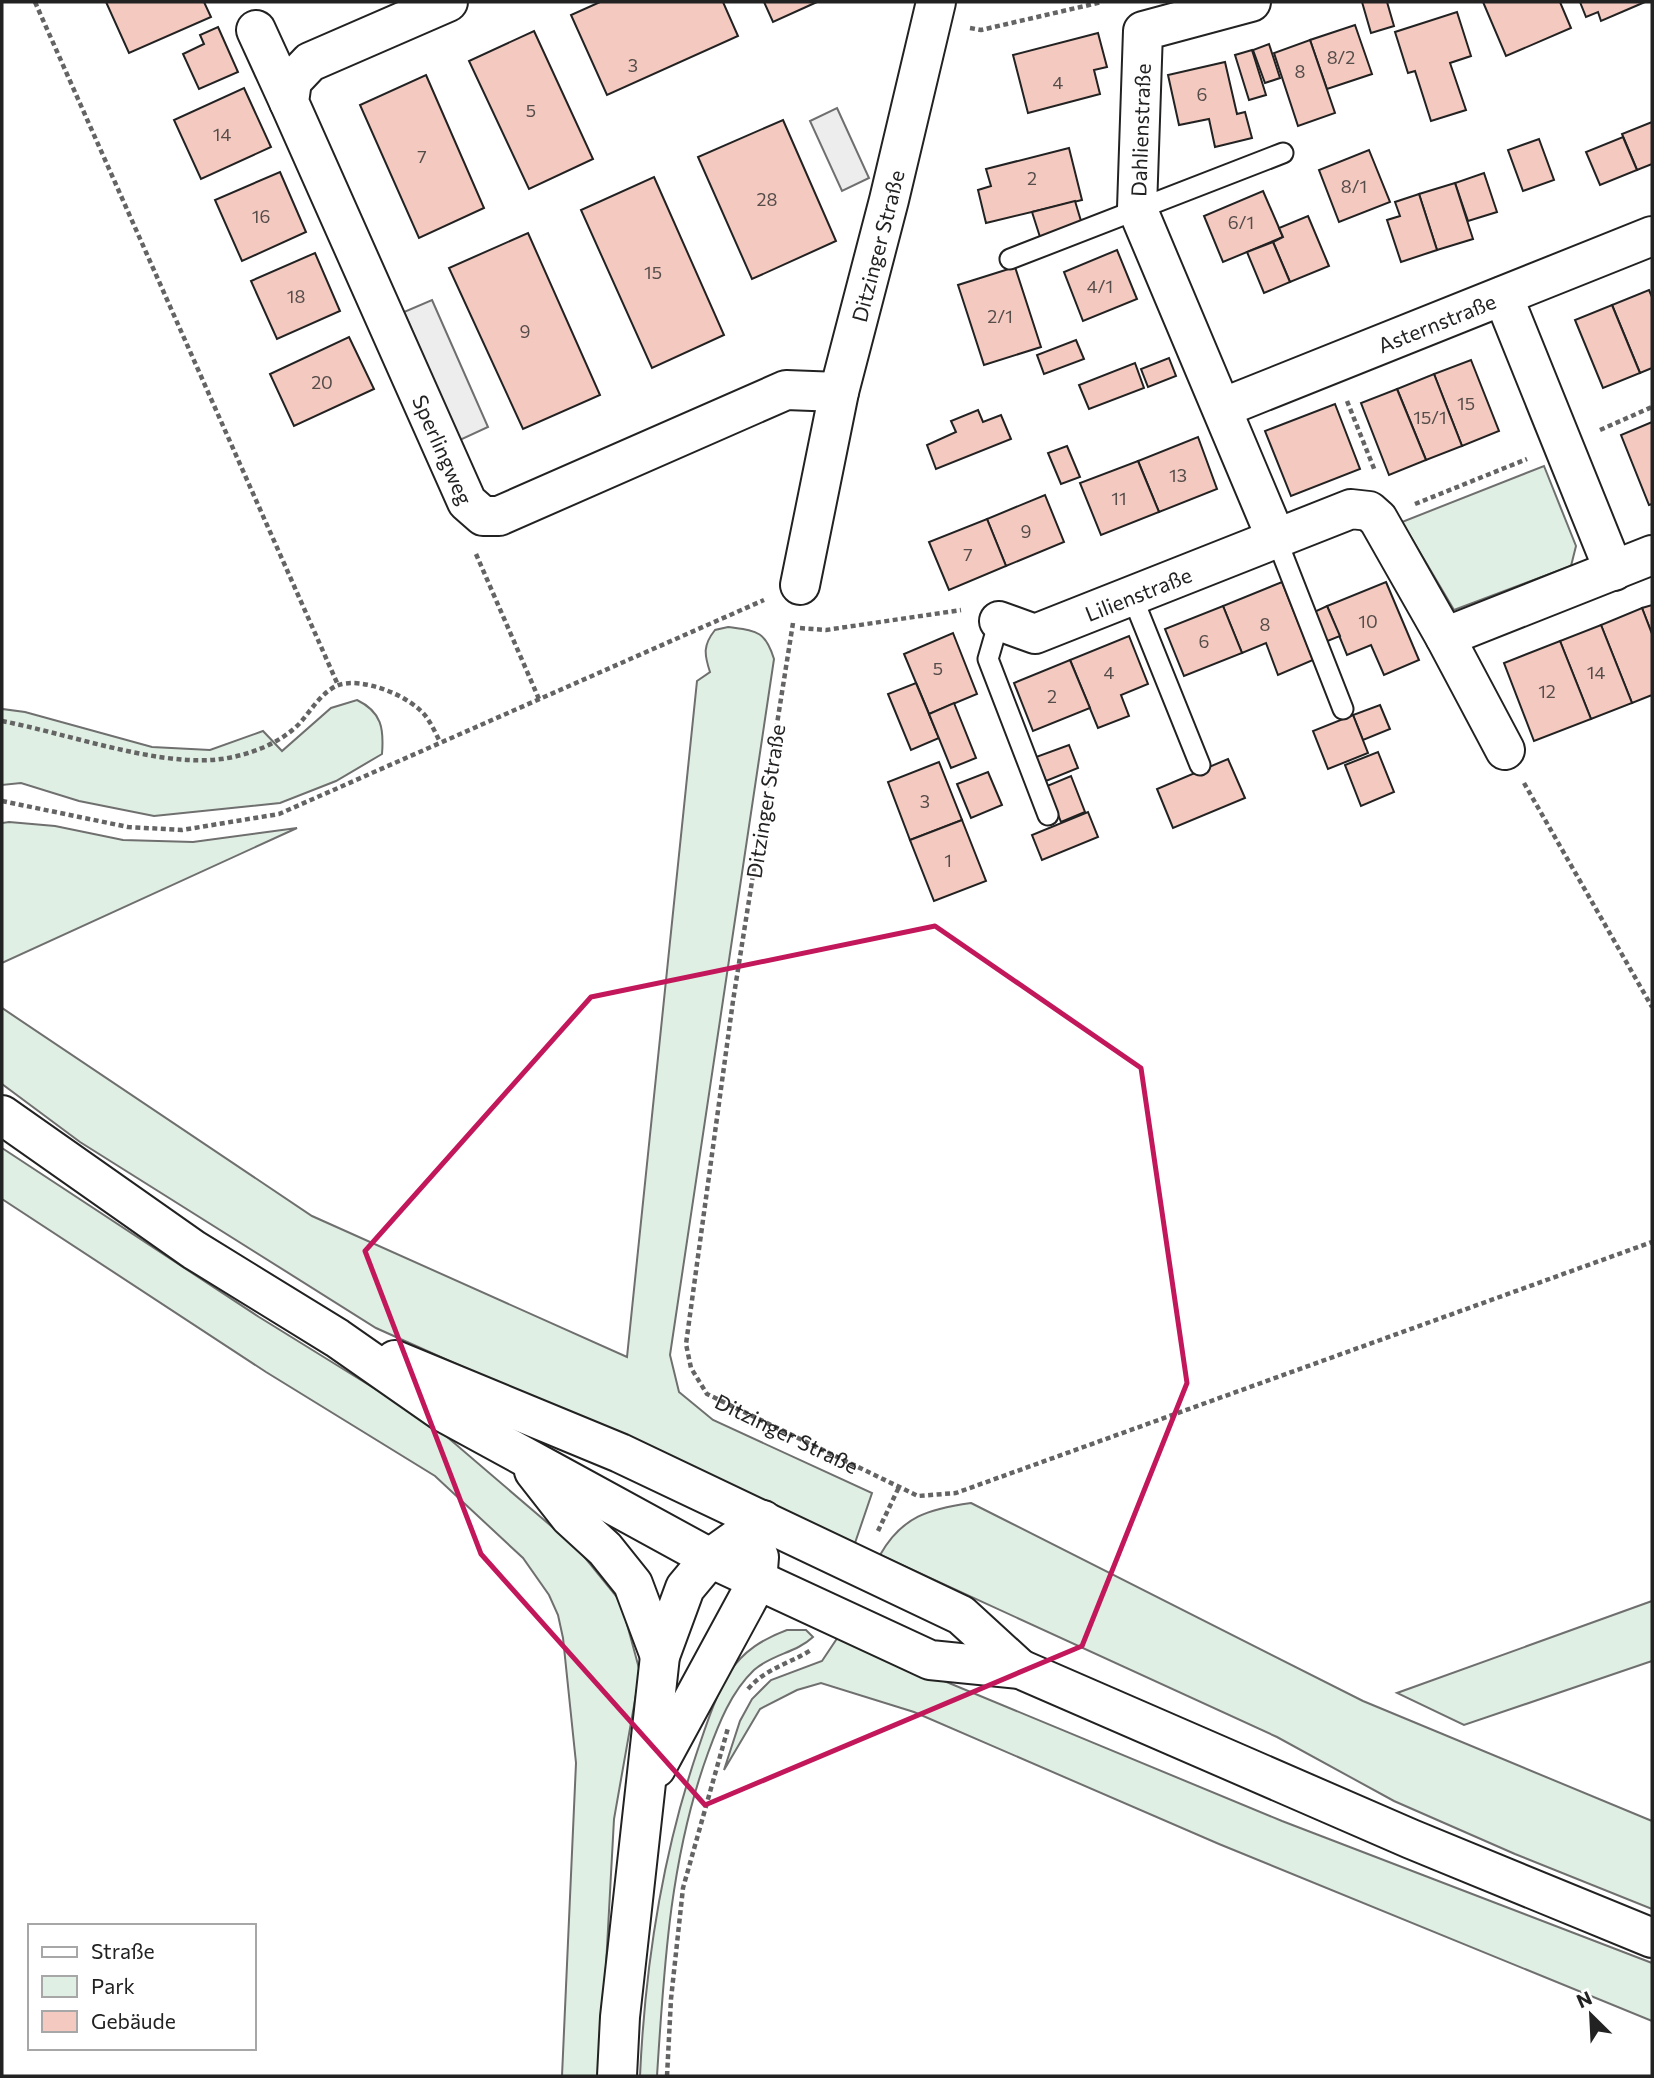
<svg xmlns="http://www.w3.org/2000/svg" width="1654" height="2078" font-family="Commissioner,sans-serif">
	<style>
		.green { fill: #e0efe3; stroke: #6f6f6f; stroke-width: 2 }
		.parking { fill: #ededed; stroke: #6f6f6f; stroke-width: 2 }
		.building { fill: #f3c9c0; stroke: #222; stroke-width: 2 }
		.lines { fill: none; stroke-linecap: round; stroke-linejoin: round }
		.lane-casing { stroke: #222; stroke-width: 23 }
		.street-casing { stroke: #222; stroke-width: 42 }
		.secondary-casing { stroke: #222; stroke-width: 42 }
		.path { stroke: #646464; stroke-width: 4.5; stroke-dasharray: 5 3.5; stroke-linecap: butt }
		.lane { stroke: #fff; stroke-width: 19 }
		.street { stroke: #fff; stroke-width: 38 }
		.secondary { stroke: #fff; stroke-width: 38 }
		.marked { fill: none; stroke: #c2185b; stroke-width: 5; stroke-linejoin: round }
		.labels { text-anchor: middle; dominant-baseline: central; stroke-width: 5; stroke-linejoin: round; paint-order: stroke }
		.number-label { font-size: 18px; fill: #564c4a }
		.street-label { font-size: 21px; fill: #222; stroke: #fff }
	</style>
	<rect width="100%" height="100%" fill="#fff"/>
	<!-- green -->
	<g class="green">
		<path d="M1544 466 1576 546 1571 566 1454 610 1402 522Z"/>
		<path d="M728 627C756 631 765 630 774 659L670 1355 679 1392 713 1420 872 1493 855 1543 376 1328 80 1142 2 1084V1008L312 1216 627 1357 697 681 710 672C704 654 703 645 715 630Z"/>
		<path d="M357 700C382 712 384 729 382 754L336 781 280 803 154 816 79 801 21 783 2 785V709L25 712 152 747 210 750 263 731 282 751 331 708Z"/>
		<path d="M9 822 55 826 123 840 193 842 297 828 2 963V823Z"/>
		<path d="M2 1148 259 1317 432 1424 578 1549 621 1602 640 1672 614 1819 600 2076H562L576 1763 563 1638 558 1615 549 1595 523 1558 435 1476 266 1372 2 1199Z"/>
		<path d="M971 1503 1363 1701 1652 1821V1909L1515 1854 1394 1801 1277 1737 880 1555C902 1516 929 1509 971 1503Z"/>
		<path d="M1652 1601V1661L1464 1725 1397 1693Z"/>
		<path d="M787 1630H806L813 1637C796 1653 772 1654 754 1670 731 1692 719 1723 708 1753 670 1857 664 1967 657 2076H640C645 1967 662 1856 697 1752 706 1726 715 1697 729 1673 743 1651 763 1639 787 1630Z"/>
		<path d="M838 1637 1282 1821 1652 1963V2021L1219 1844 914 1712 821 1683 797 1690 760 1709 724 1770 740 1721 752 1699 771 1680 822 1661Z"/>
	</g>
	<!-- parking -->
	<g class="parking">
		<path d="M837 108 869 178 842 191 810 121Z"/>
		<path d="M432 300 488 427 460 440 404 312Z"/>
	</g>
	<!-- building -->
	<g class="building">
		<path d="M106 2H204L211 17 129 53Z"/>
		<path d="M600 2H723L738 36 607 95 571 15Z"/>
		<path d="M764 2H817L773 22Z"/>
		<path d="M1362 2H1387L1394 26 1371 33Z"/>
		<path d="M1483 2H1560L1571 28 1506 56Z"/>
		<path d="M1580 2H1645L1601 21 1598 12 1586 17Z"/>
		<path d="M1457 12 1471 56 1450 63 1466 110 1431 121 1415 71 1408 73 1395 32Z"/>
		<path d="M1355 25 1372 74 1327 89 1310 40Z"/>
		<path d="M218 27 238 72 199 89 183 54 204 44 200 35Z"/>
		<path d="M534 31 593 159 529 189 469 61Z"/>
		<path d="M1098 33 1107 67 1094 70 1100 94 1028 113 1013 55Z"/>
		<path d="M1310 40 1335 113 1298 126 1274 53Z"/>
		<path d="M1269 44 1280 78 1265 83 1253 50Z"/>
		<path d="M1252 50 1266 95 1249 100 1235 55Z"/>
		<path d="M1225 62 1237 114 1245 112 1252 138 1215 147 1209 119 1179 125 1168 75Z"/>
		<path d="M426 75 484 208 419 238 360 105Z"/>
		<path d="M244 88 271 147 201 179 174 120Z"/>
		<path d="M783 120 836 241 752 279 698 157Z"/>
		<path d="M1652 122V164L1637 170 1622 134Z"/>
		<path d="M1623 137 1637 170 1600 185 1586 152Z"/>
		<path d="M1539 139 1554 180 1523 191 1508 150Z"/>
		<path d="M1069 148 1082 200 986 223 978 190 991 186 986 169Z"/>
		<path d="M1369 150 1390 202 1339 222 1319 170Z"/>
		<path d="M280 172 306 232 242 261 215 200Z"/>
		<path d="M1484 173 1497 212 1468 221 1455 183Z"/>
		<path d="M654 177 724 335 652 368 581 210Z"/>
		<path d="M1455 183 1473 239 1437 250 1419 194Z"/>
		<path d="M1263 191 1283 237 1223 262 1204 216Z"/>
		<path d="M1419 194 1437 250 1401 262 1387 220 1400 216 1395 202Z"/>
		<path d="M1075 201 1081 221 1040 237 1032 212Z"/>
		<path d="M1308 216 1329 266 1290 282 1273 242 1283 237 1279 228Z"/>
		<path d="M528 233 600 395 523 429 449 268Z"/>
		<path d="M1273 242 1290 282 1264 293 1247 252Z"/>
		<path d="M1117 250 1137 299 1083 321 1064 272Z"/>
		<path d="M315 253 340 311 277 339 251 281Z"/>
		<path d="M1015 267 1041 347 984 365 958 285Z"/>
		<path d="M1649 290 1652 297V368L1640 373 1612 305Z"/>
		<path d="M1612 305 1640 373 1603 388 1575 320Z"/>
		<path d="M349 337 374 389 294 426 270 374Z"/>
		<path d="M1076 340 1084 359 1044 374 1037 355Z"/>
		<path d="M1169 358 1176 376 1148 387 1141 369Z"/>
		<path d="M1471 360 1499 431 1462 446 1434 374Z"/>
		<path d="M1135 363 1144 388 1089 409 1079 385Z"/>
		<path d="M1434 374 1462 446 1426 460 1397 389Z"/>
		<path d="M1397 389 1426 460 1389 475 1361 403Z"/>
		<path d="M1335 404 1360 469 1291 496 1265 431Z"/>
		<path d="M978 410 983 422 1001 415 1011 439 936 469 927 445 956 432 951 421Z"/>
		<path d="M1652 422V504L1649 505 1621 435Z"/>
		<path d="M1198 437 1217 489 1159 512 1138 461Z"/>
		<path d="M1067 446 1080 477 1061 484 1048 453Z"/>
		<path d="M1138 461 1159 512 1101 535 1080 483Z"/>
		<path d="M1045 495 1064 542 1006 566 987 519Z"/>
		<path d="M987 519 1006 566 949 590 929 542Z"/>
		<path d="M1282 582 1313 660 1278 675 1266 643 1242 653 1223 606Z"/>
		<path d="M1386 582 1419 660 1384 675 1371 645 1347 655 1327 606Z"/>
		<path d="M1652 605V634L1642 608Z"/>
		<path d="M1223 606 1242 653 1184 676 1165 629Z"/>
		<path d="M1327 606 1340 636 1325 642 1312 613Z"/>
		<path d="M1642 608 1652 634V695L1632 703 1601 625Z"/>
		<path d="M1601 625 1632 703 1591 719 1560 641Z"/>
		<path d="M953 633 977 694 929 714 904 654Z"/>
		<path d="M1129 636 1148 684 1121 695 1129 716 1098 728 1070 660Z"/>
		<path d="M1560 641 1591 719 1534 741 1504 663Z"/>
		<path d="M1070 660 1090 708 1033 731 1014 683Z"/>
		<path d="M916 683 939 738 911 750 888 694Z"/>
		<path d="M954 703 976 758 951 768 929 714Z"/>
		<path d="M1380 705 1390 729 1363 740 1353 715Z"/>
		<path d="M1353 715 1368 753 1328 769 1313 731Z"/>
		<path d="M1069 745 1078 768 1046 781 1036 757Z"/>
		<path d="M1378 752 1394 792 1361 806 1345 765Z"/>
		<path d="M1228 759 1245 798 1173 828 1157 789Z"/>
		<path d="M939 762 962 820 910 840 888 782Z"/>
		<path d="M988 772 1002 805 971 818 957 784Z"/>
		<path d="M1071 776 1085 812 1061 822 1047 786Z"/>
		<path d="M1088 812 1098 837 1042 860 1032 835Z"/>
		<path d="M962 820 986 881 934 901 910 840Z"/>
	</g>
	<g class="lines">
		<!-- lane casing -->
		<g class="lane-casing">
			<g id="lane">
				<path d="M1010 259 1283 153"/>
				<path d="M1276 538 1343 709"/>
				<path d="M1132 596 1200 765"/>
				<path d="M999 621 988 659 1048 815"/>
			</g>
		</g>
		<!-- street casing -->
		<g class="street-casing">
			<g id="street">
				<path id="s2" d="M448 2 310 62 292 81 289 102 467 502 483 516H499L786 390 839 392"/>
				<path d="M1251 2 1143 31 1137 208 1276 538"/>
				<path d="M256 30 289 102"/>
				<path d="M1503 296 1614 571"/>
				<path id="s3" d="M1222 408 1652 236"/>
				<path id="s4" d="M800 585 839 392 889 200 936 2"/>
				<path id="s5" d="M999 621 1035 634 1351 509 1369 511 1378 519 1445 637"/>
				<path d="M1505 750 1445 637 1652 555"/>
			</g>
		</g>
		<!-- secondary casing -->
		<g class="secondary-casing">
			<g id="secondary">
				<path d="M2 1115 194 1250 337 1338 443 1412 710 1558 930 1660 1020 1669 1411 1839 1652 1938"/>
				<path d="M395 1360 620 1453 961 1615 1020 1669"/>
				<path d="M534 1471 570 1517 605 1549 633 1584 660 1656"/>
				<path d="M656 1768 757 1582 759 1557"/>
				<path d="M617 2076 620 2017 660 1656 685 1588 710 1558 763 1520"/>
			</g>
		</g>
		<!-- path -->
		<g class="path">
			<path d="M35 2 338 685"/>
			<path d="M970 28 981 30 1102 2"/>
			<path d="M1347 401 1375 471"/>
			<path d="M1600 430 1652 407"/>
			<path d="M1415 504 1527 459"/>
			<path d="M476 554 539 699"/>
			<path id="s1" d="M793 623 733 1001 686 1344 691 1368 707 1394 918 1496 956 1493 1652 1242"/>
			<path d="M800 628 826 630 961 610"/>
			<path d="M2 721C64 733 151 764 211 760 242 758 277 746 299 724 311 711 319 695 336 686 361 675 413 697 427 718 432 725 436 734 440 742"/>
			<path d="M1524 783 1652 1007"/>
			<path d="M2 801 128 827 182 830 279 814 764 600"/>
			<path d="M878 1531 899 1487"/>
			<path d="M748 1689C766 1668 789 1664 811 1650"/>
			<path d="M667 2076 671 1999 683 1888 728 1728"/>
		</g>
		<!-- lane -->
		<use href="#lane" class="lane"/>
		<!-- street -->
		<use href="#street" class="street"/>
		<!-- secondary -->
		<use href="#secondary" class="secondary"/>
	</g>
	<!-- marked area -->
	<path class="marked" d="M935 926 1141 1068 1187 1383 1082 1646 705 1805 481 1554 365 1251 591 997Z"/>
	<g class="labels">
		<!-- number labels -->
		<g class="number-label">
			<text x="1341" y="57">8/2</text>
			<text x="633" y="65">3</text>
			<text x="1300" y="71">8</text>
			<text x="1058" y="82">4</text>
			<text x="1202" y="94">6</text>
			<text x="531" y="110">5</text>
			<text x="222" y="134">14</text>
			<text x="422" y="156">7</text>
			<text x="1032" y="178">2</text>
			<text x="1354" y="186">8/1</text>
			<text x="767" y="199">28</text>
			<text x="261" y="216">16</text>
			<text x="1241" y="222">6/1</text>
			<text x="653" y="272">15</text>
			<text x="1100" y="286">4/1</text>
			<text x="296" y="296">18</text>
			<text x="1000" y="316">2/1</text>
			<text x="525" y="331">9</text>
			<text x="322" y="382">20</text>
			<text x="1466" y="403">15</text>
			<text x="1430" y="417">15/1</text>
			<text x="1178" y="475">13</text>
			<text x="1119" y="498">11</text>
			<text x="1026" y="531">9</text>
			<text x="968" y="554">7</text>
			<text x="1368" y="621">10</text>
			<text x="1265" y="624">8</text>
			<text x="1204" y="641">6</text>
			<text x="938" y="668">5</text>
			<text x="1109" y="672">4</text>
			<text x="1596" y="672">14</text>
			<text x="1547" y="691">12</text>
			<text x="1052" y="696">2</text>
			<text x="925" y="801">3</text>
			<text x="948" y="860">1</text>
		</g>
		<!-- street labels -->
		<g class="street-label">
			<text transform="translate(1140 130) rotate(-88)">Dahlienstraße</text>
			<text stroke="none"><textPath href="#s4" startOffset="348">Ditzinger Straße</textPath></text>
			<text stroke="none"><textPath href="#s3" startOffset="231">Asternstraße</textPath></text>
			<text stroke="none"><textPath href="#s2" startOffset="578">Sperlingweg</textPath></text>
			<text stroke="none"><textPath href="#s5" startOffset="149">Lilienstraße</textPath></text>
			<text transform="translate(765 801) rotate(-81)">Ditzinger Straße</text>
			<text stroke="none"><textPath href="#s1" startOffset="873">Ditzinger Straße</textPath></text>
		</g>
	</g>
	<!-- border -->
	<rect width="1654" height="2078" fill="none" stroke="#222222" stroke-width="7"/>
	<!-- legend -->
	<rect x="28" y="1924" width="228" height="126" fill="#ffffff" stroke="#a7a7a7" stroke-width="2"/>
	<rect x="42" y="1947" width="35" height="10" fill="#ffffff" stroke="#a7a7a7" stroke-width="2"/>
	<text x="91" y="1959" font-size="21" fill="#222222">Straße</text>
	<rect x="42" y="1976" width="35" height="21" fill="#e0efe3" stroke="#a7a7a7" stroke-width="2"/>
	<text x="91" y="1994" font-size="21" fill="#222222">Park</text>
	<rect x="42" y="2011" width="35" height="21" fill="#f3c9c0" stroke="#a7a7a7" stroke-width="2"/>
	<text x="91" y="2029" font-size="21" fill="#222222">Gebäude</text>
	<!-- north arrow -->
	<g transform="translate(1591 2015) rotate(336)" stroke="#ffffff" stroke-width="5" paint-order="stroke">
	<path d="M0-5L12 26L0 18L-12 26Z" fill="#222222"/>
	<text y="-10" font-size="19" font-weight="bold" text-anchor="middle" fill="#222222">N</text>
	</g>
</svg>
